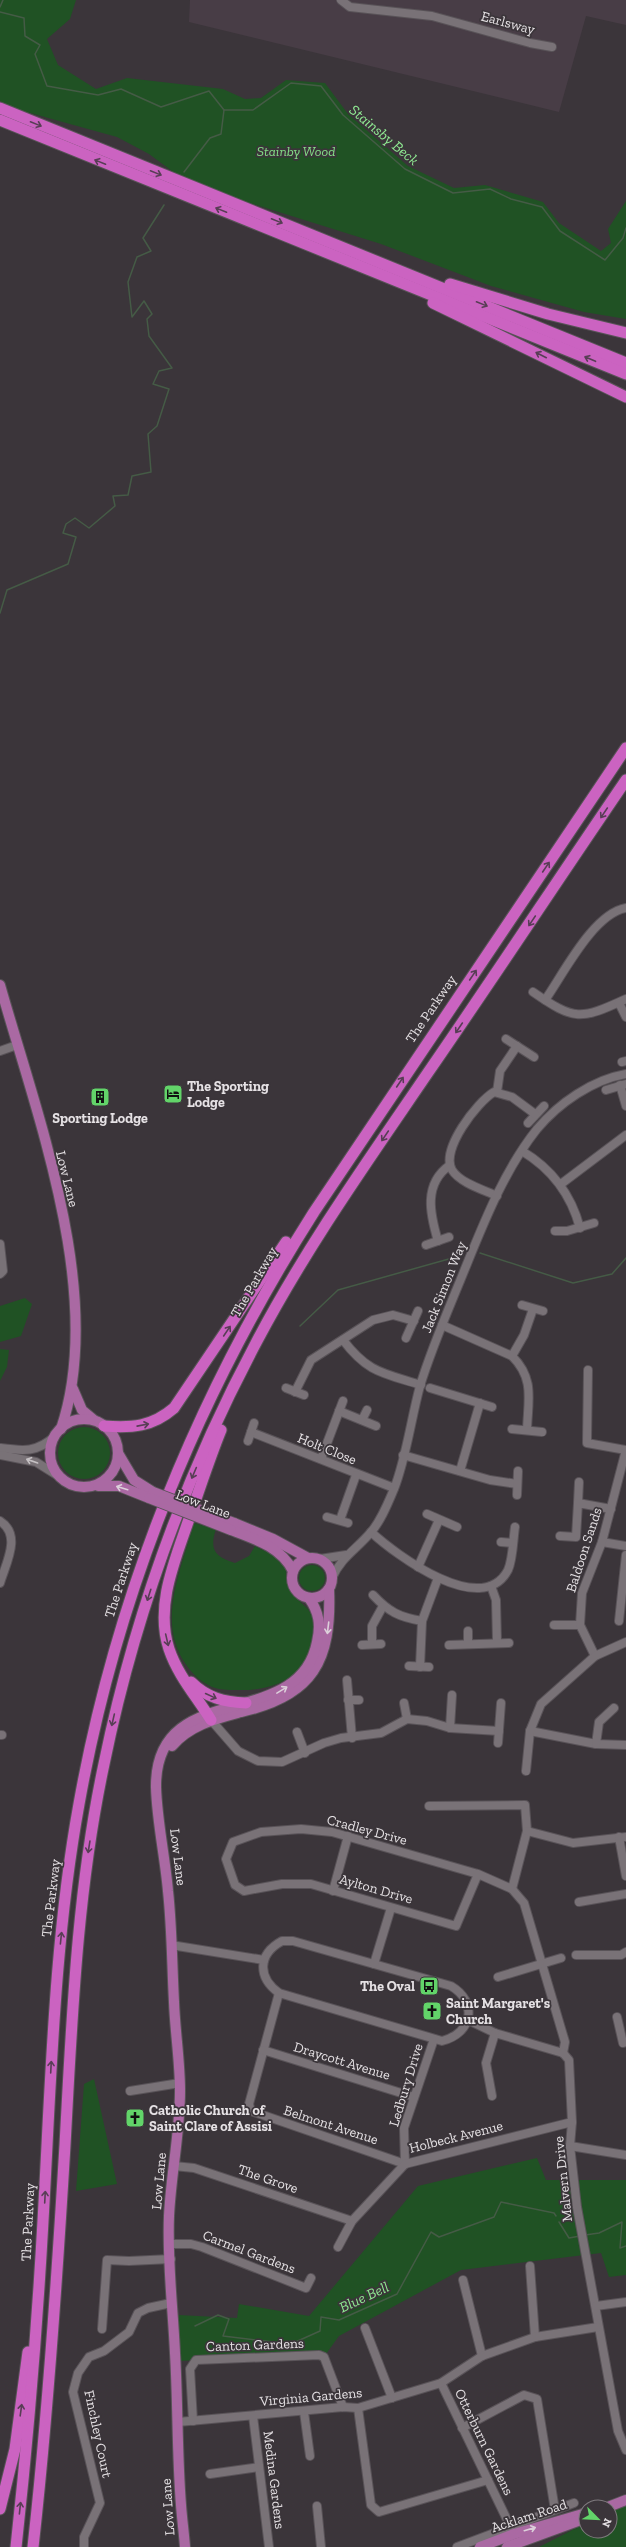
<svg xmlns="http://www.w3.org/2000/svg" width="626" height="2547" font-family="'Zilla Slab',serif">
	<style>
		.built { fill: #483d46 }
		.green { fill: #205224 }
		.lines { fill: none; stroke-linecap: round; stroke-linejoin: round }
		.stream { stroke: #455b46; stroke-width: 1.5 }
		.minor-casing { stroke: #595358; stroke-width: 10 }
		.major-casing { stroke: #595358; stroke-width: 12 }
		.highway-casing { stroke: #595358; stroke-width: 13 }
		.minor { stroke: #797277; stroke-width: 8 }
		.major { stroke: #aa69a3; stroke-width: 10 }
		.highway { stroke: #cb63c1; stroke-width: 11 }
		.major-bridge-casing { stroke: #595358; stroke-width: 12; stroke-linecap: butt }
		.major-bridge { stroke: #aa69a3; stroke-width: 10 }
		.oneway { stroke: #583e55 }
		.oneway2 { stroke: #c5c0c3 }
		.oneway3 { stroke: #dccfda }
		.labels { text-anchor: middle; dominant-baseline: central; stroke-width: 3.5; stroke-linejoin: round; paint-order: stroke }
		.street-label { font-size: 14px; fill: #e5e1e4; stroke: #3b353a }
		.park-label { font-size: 14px; font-style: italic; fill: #84de87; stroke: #3b353a }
		.poi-label { font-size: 14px; font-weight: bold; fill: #e5e1e4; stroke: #3b353a; text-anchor: start }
		.water-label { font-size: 15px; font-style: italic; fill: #90eb93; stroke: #3b353a }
	</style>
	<rect width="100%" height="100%" fill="#3b353a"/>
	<!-- built -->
	<path class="built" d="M190 0H626V25L586 16 559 112 189 22Z"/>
	<!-- green -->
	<g class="green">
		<path d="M0 0H76L70 19 47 39 58 65 96 89 127 78 223 89 245 99 261 98 286 80 325 83 348 114 408 166 454 188 485 185 543 202 559 223 601 251 611 243 608 229 626 201V319L584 312 491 286 381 244 234 198 176 174 149 154 117 137 12 108 0 101Z"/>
		<path d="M25 1298 32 1304 21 1336 0 1342V1306Z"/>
		<path d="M0 1349 9 1350 7 1367 0 1381Z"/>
		<circle cx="84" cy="1453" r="26"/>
		<path d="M194 1523 216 1529C209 1550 215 1557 235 1563L249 1556 255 1546 273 1555 286 1569C284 1610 321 1595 313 1640 305 1679 273 1691 237 1690 229 1690 217 1690 210 1686 193 1678 180 1659 175 1642 164 1604 184 1560 194 1523Z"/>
		<circle cx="312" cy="1578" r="13"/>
		<path d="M94 2079 117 2184 76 2191 84 2084Z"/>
		<path d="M537 2158 546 2180H626V2275L609 2277 601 2253 461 2270 339 2336 326 2354 180 2361 178 2315 237 2318 239 2304 309 2316 418 2186Z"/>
		<path d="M626 2503V2547H539L586 2523V2531H610V2511Z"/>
	</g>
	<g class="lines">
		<!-- stream -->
		<g class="stream">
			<path d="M0 7 3 0"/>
			<path d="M0 12 24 18 25 36 40 45 35 54 47 86 98 95 121 89 161 107 209 91 224 110"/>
			<path d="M224 110H253L291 83 321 86 343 115 405 169 453 193 490 189 511 199 542 207 560 231 605 260 623 238 626 228"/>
			<path d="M184 172 210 138 221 134 224 110"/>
			<path d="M0 613 7 590 68 564 76 537 63 533 66 524 75 518 89 528 115 506 113 496 128 495 132 476 151 472 148 434 157 426 169 389 153 384 159 371 172 368 149 336 147 319 152 314 144 301 132 317 128 282 137 257 151 251 143 238 164 205"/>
			<path d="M480 1253 573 1283 612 1274 626 1258"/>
			<path d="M300 1326 338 1290 463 1255"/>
			<path d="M559 2222 569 2238 580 2236"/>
			<path d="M585 2235 599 2233 622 2222 620 2248 626 2246"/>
			<path d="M195 2326 218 2315 229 2319 223 2336 291 2344 320 2331 321 2317 339 2320 397 2294 431 2232 439 2237 494 2217 501 2202 554 2213 556 2216"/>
		</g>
		<!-- minor casing -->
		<g class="minor-casing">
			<g id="minor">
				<path d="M341 0 350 7 432 16 530 43 552 47"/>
				<path d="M533 992C575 1021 580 1020 626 999"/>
				<path d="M545 1000C564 973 593 914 626 908"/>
				<path d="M619 1003 626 1017"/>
				<path d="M506 1039 534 1057"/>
				<path d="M0 1051 17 1045"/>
				<path d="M622 1062 626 1061"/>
				<path d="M620 1085 626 1106"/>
				<path d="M606 1090 626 1084"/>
				<path d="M497 1092 500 1071 517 1046"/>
				<path d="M528 1123 544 1106"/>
				<path d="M522 1151C552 1169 571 1194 580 1228"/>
				<path d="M561 1184 626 1135"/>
				<path d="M497 1196C484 1190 460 1183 452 1170 440 1150 477 1102 494 1092L512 1097 535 1114"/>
				<path d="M555 1231H567L594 1223"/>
				<path d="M438 1241C430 1214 423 1184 450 1165"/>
				<path d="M0 1244 3 1271 0 1274"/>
				<path d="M426 1245 449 1237"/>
				<path d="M522 1305 543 1311"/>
				<path d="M442 1325 512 1356C535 1379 528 1400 527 1430"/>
				<path d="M406 1338 418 1311"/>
				<path d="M343 1340C368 1373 383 1373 421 1385"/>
				<path d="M512 1356 524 1335 533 1309"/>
				<path d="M588 1370 587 1443 626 1450"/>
				<path d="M286 1388 304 1395"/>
				<path d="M430 1388 492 1407"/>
				<path d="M295 1392 311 1360 373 1320 393 1315 414 1321"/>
				<path d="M339 1411 376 1426"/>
				<path d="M362 1420 367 1410"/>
				<path d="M512 1429 542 1432"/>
				<path d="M251 1432 394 1488"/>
				<path d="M248 1441 254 1423"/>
				<path d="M0 1448C23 1451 37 1453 55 1436"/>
				<path d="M0 1455 36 1462 60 1477"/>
				<path d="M403 1455 490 1480 517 1484"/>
				<path d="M321 1459 343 1401"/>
				<path d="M460 1471 480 1403"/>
				<path d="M517 1495 518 1471"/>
				<path d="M578 1503 579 1482"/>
				<path d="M427 1514 457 1527"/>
				<path d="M327 1517 348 1523"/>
				<path d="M340 1520 356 1475"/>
				<path d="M0 1521C22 1535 6 1563 0 1583"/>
				<path d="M371 1532C396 1555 482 1619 508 1570 513 1559 513 1540 515 1527"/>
				<path d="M560 1536 576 1537 578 1503 611 1509"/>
				<path d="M501 1542 513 1543"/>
				<path d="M602 1542 626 1546"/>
				<path d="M320 1559 346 1555"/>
				<path d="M418 1567 439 1520"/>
				<path d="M332 1578C341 1557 357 1549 371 1532 381 1521 388 1503 394 1489 406 1459 411 1419 420 1386 431 1350 446 1315 460 1281 481 1230 502 1173 537 1129 559 1103 592 1080 626 1074"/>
				<path d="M491 1586 496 1600 497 1642"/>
				<path d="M373 1595C389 1612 399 1617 422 1621"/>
				<path d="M619 1621 626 1555"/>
				<path d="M554 1625H580"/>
				<path d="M372 1644V1626L383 1606"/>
				<path d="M468 1644V1631"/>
				<path d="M362 1645 381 1644"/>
				<path d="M449 1645 509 1643"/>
				<path d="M595 1656 580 1625 582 1593 602 1542 626 1450"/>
				<path d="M409 1666 429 1667"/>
				<path d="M420 1667 422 1621 438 1578"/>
				<path d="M347 1680 352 1738"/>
				<path d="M348 1700H359"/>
				<path d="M404 1703 407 1719"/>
				<path d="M211 1720 238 1751 258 1761 282 1762 324 1743 341 1738 381 1733 407 1719 427 1721 450 1728 499 1731"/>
				<path d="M450 1728 452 1695"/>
				<path d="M530 1731 596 1744 626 1745"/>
				<path d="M297 1732 305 1753"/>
				<path d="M0 1735H2"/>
				<path d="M498 1743 501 1703"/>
				<path d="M596 1744 599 1722 614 1708"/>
				<path d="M526 1771 530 1731 541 1704 595 1656 626 1642"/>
				<path d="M429 1806 525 1805 527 1831 512 1889"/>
				<path d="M527 1831 573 1843 626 1837"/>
				<path d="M619 1837 626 1876"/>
				<path d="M478 1874 456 1926 311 1884H282L244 1891 235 1885 226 1859 233 1842 261 1832 301 1829 332 1832 478 1874 512 1889 524 1903 565 2042 563 2053"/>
				<path d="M333 1891 348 1836"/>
				<path d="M579 1902 626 1894"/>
				<path d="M282 1941H293L451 1986C478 2002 473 2033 442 2041L279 1993C257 1977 258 1954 282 1941Z"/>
				<path d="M171 1945 264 1960"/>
				<path d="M576 1955H621L626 1952"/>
				<path d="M374 1964 391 1908"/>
				<path d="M498 1977 561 1958"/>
				<path d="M279 1993 249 2104 251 2111 405 2164"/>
				<path d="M617 2017 623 2043 626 2042"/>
				<path d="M468 2020 495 2033 563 2053"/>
				<path d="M263 2050 414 2097"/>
				<path d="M563 2053 569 2060 572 2122 570 2146 577 2207 618 2431 626 2450"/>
				<path d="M130 2091 180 2083"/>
				<path d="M492 2096 486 2063 495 2033"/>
				<path d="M570 2146 626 2155"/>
				<path d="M405 2164 404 2128 434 2039"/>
				<path d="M174 2166 194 2168 352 2221"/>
				<path d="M170 2244H191L202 2247 306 2288 311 2278"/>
				<path d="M338 2247 352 2221 405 2164 572 2122"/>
				<path d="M530 2266 535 2337"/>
				<path d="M463 2280 482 2356"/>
				<path d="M596 2306 626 2302"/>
				<path d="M365 2328 392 2398"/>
				<path d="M102 2329 107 2260 129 2261 171 2259"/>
				<path d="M441 2383 514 2534"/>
				<path d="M358 2408 371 2505 379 2512 488 2480"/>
				<path d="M304 2412 310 2456"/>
				<path d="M253 2416 269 2547"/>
				<path d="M193 2421 190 2369 196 2360 319 2355 324 2357 343 2407"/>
				<path d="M178 2422 343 2407 358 2408 441 2383 482 2356 535 2337 598 2327"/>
				<path d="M462 2428 524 2395 537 2399 555 2510"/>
				<path d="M210 2474 259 2467"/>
				<path d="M317 2506 321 2547"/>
				<path d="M84 2547V2537L100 2503 73 2392 78 2373 89 2357 104 2351 129 2332 138 2313 148 2308 171 2303"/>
				<path d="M457 2547 574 2503"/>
			</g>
		</g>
		<!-- major casing -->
		<g class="major-casing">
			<g id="major">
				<path d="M0 985C37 1116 106 1296 61 1429"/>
				<path d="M73 1389 82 1410 94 1420"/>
				<circle cx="84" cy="1453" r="34"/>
				<path d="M118 1453 134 1480 153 1492"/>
				<path d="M98 1486H119L149 1498"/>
				<path d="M234 1523 273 1539 308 1558"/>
				<path d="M231 1530C255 1539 281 1547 293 1571"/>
				<circle cx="312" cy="1578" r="20"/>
				<path d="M172 1746C190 1725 215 1719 241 1712 313 1696 332 1661 329 1589"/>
				<path d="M608 2507 626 2500"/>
				<path d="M185 2547C184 2533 182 2519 181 2505 177 2455 178 2404 175 2353 173 2308 167 2262 169 2216 171 2174 180 2133 180 2091 180 2061 175 2031 174 2002 172 1965 172 1928 168 1891 165 1856 157 1822 156 1787 155 1676 299 1734 317 1642 321 1625 319 1612 309 1598"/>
				<path d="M480 2547 514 2534 586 2513"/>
				<path d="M507 2547 586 2518"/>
			</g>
		</g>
		<!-- highway casing -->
		<g class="highway-casing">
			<g id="highway">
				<path d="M0 108 626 363"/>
				<path d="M0 120 626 374"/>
				<path d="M450 284 548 314 626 333"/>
				<path d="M433 303 626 397"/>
				<path d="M104 1426C132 1428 152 1427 174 1408L286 1242"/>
				<path d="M191 1682C207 1698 224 1702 246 1703"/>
				<path d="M211 1720C197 1697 178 1676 169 1649 154 1604 177 1556 191 1513 201 1485 210 1457 221 1430"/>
				<path d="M0 2509 15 2449 28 2352"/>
				<path d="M16 2547C28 2438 37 2330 43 2221 51 2081 54 1941 79 1804 117 1592 199 1393 314 1212L626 748"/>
				<path d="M33 2547C48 2413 57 2280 65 2145 72 2017 77 1890 104 1764 134 1617 186 1474 257 1341 306 1248 367 1162 427 1074 494 977 559 878 626 780"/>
			</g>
		</g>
		<!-- minor -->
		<use href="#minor" class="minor"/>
		<!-- major -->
		<use href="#major" class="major"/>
		<!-- highway -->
		<use href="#highway" class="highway"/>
		<!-- major-bridge casing -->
		<g class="major-bridge-casing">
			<g id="major-bridge">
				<path d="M153 1492 234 1523"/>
				<path d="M149 1498 231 1530"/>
			</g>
		</g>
		<!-- major-bridge -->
		<use href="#major-bridge" class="major-bridge"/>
	</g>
	<!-- one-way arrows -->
	<defs><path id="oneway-shaft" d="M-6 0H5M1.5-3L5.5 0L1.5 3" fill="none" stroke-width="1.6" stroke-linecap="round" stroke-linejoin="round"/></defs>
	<g class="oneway">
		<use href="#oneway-shaft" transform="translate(36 124) rotate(22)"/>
		<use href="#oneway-shaft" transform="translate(100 162) rotate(-158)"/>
		<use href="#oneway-shaft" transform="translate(156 173) rotate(22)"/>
		<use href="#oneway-shaft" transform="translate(221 210) rotate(-158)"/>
		<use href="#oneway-shaft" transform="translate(277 221) rotate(22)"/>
		<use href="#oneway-shaft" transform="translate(482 304) rotate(22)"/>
		<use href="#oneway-shaft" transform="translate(541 355) rotate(-153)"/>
		<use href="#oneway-shaft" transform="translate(590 359) rotate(-157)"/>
		<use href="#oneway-shaft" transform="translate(604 813) rotate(124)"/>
		<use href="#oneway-shaft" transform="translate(546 867) rotate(-56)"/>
		<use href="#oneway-shaft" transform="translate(532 921) rotate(124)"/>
		<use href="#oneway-shaft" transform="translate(473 975) rotate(-56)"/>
		<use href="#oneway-shaft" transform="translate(459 1028) rotate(124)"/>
		<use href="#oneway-shaft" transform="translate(400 1082) rotate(-56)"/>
		<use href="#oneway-shaft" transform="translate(385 1136) rotate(124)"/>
		<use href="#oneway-shaft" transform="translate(227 1331) rotate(-56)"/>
		<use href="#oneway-shaft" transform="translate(143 1425) rotate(-11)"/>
		<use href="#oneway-shaft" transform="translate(194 1473) rotate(113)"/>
		<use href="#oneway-shaft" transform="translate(149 1595) rotate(108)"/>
		<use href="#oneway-shaft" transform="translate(167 1640) rotate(77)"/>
		<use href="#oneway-shaft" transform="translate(211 1696) rotate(25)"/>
		<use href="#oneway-shaft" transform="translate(113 1720) rotate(103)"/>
		<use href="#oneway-shaft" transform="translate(89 1847) rotate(99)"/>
		<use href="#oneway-shaft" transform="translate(61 1938) rotate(-84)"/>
		<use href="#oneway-shaft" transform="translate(51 2067) rotate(-87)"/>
		<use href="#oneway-shaft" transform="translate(45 2197) rotate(-87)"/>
		<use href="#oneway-shaft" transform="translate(21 2410) rotate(-82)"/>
		<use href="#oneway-shaft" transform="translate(20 2508) rotate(-84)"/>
	</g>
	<use class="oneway2" href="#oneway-shaft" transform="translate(32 1461) rotate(-161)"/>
	<g class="oneway3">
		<use href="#oneway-shaft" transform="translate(122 1488) rotate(-163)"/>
		<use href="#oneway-shaft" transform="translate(328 1628) rotate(97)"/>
		<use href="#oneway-shaft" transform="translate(282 1690) rotate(-31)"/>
		<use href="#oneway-shaft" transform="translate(530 2529) rotate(-16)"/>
	</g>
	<!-- icons -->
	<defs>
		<g id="hotel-square" transform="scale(1)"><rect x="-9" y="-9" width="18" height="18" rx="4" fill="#62d469" stroke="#3b353a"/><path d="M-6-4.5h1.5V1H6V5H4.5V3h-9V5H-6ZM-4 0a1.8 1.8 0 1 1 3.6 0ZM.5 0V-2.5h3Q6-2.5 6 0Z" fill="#111"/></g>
		<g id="building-square" transform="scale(1)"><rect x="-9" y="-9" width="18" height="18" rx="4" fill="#62d469" stroke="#3b353a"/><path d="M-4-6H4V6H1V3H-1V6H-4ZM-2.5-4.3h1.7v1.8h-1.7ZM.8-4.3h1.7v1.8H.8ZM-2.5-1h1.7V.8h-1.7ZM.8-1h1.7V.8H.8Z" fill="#111"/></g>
		<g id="bus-square" transform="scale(1)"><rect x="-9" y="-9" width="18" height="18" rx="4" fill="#62d469" stroke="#3b353a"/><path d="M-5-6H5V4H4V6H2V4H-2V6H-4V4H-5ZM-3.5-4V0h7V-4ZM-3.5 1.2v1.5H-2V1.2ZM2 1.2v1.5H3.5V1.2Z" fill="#111"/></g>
		<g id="church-square" transform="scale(1)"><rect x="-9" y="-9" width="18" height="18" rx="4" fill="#62d469" stroke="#3b353a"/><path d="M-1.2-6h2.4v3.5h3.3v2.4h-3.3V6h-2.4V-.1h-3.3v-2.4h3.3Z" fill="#111"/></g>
	</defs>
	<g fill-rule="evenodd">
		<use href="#hotel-square" x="173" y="1094"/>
		<use href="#building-square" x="100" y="1097"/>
		<use href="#bus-square" x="429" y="1986"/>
		<use href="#church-square" x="432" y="2011"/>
		<use href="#church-square" x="135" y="2118"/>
	</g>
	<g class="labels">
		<!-- street labels -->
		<g class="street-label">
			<text transform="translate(508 23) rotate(15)">Earlsway</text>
			<text transform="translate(431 1009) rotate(-56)">The Parkway</text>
			<text transform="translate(67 1179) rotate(76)">Low Lane</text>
			<text transform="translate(254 1282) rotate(-60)">The Parkway</text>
			<text transform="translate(444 1287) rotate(-68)">Jack Simon Way</text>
			<text transform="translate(327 1449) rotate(22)">Holt Close</text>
			<text transform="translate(203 1504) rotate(21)">Low Lane</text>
			<text transform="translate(584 1550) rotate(-72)">Baldoon Sands</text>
			<text transform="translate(121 1580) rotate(-72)">The Parkway</text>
			<text transform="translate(367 1830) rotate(15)">Cradley Drive</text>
			<text transform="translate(178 1857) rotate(83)">Low Lane</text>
			<text transform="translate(376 1889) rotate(16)">Aylton Drive</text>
			<text transform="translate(51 1898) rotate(-83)">The Parkway</text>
			<text transform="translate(342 2061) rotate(17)">Draycott Avenue</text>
			<text transform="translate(406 2085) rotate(-73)">Ledbury Drive</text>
			<text transform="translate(331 2125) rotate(18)">Belmont Avenue</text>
			<text transform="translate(456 2137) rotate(-14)">Holbeck Avenue</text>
			<text transform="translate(268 2179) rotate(19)">The Grove</text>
			<text transform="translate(563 2179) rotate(-96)">Malvern Drive</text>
			<text transform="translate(159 2181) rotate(-85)">Low Lane</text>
			<text transform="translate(28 2222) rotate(-87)">The Parkway</text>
			<text transform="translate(249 2252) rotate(21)">Carmel Gardens</text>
			<text transform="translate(255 2345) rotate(-2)">Canton Gardens</text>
			<text transform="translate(311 2397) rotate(-5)">Virginia Gardens</text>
			<text transform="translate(98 2434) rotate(78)">Finchley Court</text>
			<text transform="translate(484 2442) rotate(64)">Otterburn Gardens</text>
			<text transform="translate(274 2480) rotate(83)">Medina Gardens</text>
			<text transform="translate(168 2507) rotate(-94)">Low Lane</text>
			<text transform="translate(529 2516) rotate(-18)">Acklam Road</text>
		</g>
		<!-- park labels -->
		<g class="park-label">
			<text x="296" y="151">Stainby Wood</text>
		</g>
		<!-- poi labels -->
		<g class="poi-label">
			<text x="187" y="1086">The Sporting<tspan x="187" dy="16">Lodge</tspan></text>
			<text x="100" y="1118" text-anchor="middle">Sporting Lodge</text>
			<text x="415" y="1986" text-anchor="end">The Oval</text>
			<text x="446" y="2003">Saint Margaret's<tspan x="446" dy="16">Church</tspan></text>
			<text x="149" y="2110">Catholic Church of<tspan x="149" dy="16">Saint Clare of Assisi</tspan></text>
		</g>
		<!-- water labels -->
		<g class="water-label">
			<text transform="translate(384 135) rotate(40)">Stainsby Beck</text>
			<text transform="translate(364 2297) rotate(-25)">Blue Bell</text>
		</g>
	</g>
	<!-- north arrow -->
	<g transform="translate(598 2519) rotate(114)"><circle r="19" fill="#3b353a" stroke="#7f7a7e"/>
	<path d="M0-3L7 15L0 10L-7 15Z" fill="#62d469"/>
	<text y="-6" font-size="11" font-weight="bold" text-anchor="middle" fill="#e5e1e4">N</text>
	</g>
</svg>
